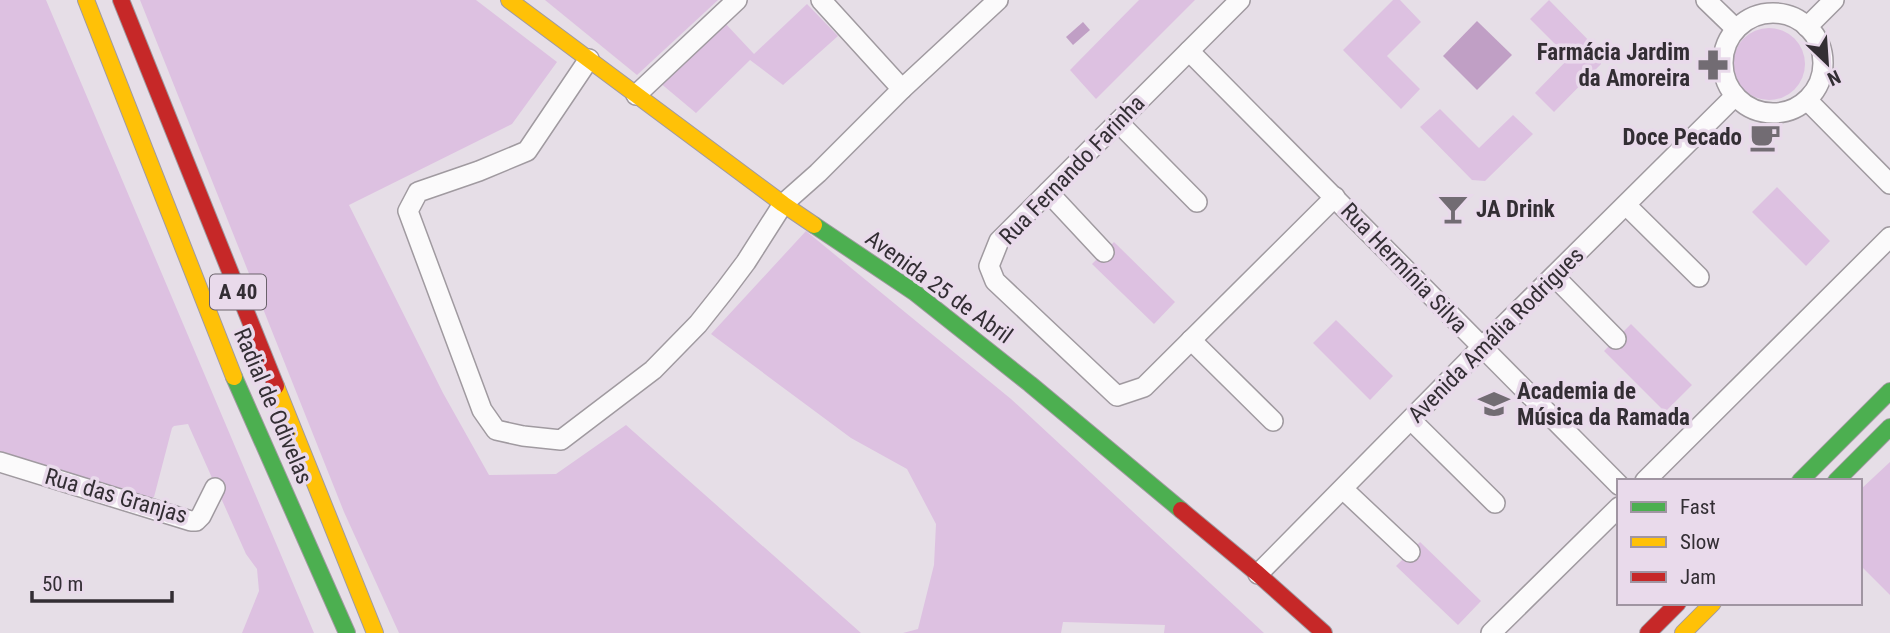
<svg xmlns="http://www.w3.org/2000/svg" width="1890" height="633" font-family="'Roboto Condensed',sans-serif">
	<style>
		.green { fill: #ddc1e1 }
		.water { fill: #c09fc5 }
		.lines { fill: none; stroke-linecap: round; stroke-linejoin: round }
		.street-casing { stroke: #a09aa0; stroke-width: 22 }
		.fast-casing { stroke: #a09aa0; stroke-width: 18 }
		.slow-casing { stroke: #a09aa0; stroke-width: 18 }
		.jam-casing { stroke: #a09aa0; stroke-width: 18 }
		.street { stroke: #fbfafb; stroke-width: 19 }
		.fast { stroke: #4caf50; stroke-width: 16 }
		.slow { stroke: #ffc107; stroke-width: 16 }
		.jam { stroke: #c62828; stroke-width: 16 }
		.labels { text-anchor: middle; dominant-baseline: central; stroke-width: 7; stroke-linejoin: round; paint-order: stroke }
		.shield { fill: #e9daeb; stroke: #6a626b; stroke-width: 2 }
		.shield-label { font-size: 21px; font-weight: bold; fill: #332e34 }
		.poi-label { font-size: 23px; font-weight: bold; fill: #332e34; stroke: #e9daeb; text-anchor: end }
		.street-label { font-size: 23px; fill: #332e34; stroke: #e9daeb }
	</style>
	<rect width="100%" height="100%" fill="#e6dee7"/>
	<!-- green -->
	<g class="green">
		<path d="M0 0H46L314 633H242L259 591 257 569 246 554 188 424 174 426 172 428 154 497 150 499 0 453Z"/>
		<path d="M140 0H476L557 62 512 124 349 205 443 393 489 475 556 474 626 425 861 633H399L344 512Z"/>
		<path d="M545 0H718L637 75Z"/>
		<path d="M1139 0H1195L1096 99 1070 70Z"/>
		<path d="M1393 0H1400L1421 22 1387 56 1420 89 1401 109 1343 50Z"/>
		<path d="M1549 0 1600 52 1601 64 1554 112 1535 93 1569 58 1530 19Z"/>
		<path d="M807 4 838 36 783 85 750 60 696 113 659 82 724 22 754 54Z"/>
		<circle cx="1769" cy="64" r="36"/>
		<path d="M1440 109 1479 148 1513 115 1533 134 1485 181 1472 180 1420 127Z"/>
		<path d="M1777 187 1830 241 1806 266 1752 212Z"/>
		<path d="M806 231 1011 399 1264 633H1164L1165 625 1063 622 1061 633H903L918 629 934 565 936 524 907 469 851 438 711 334Z"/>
		<path d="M1114 242 1175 302 1154 324 1092 264Z"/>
		<path d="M1336 320 1393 376 1370 400 1313 343Z"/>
		<path d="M1631 324 1692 385 1665 412 1604 351Z"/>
		<path d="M1890 462V595L1860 565V490Z"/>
		<path d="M1420 542 1481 601 1458 625 1396 566Z"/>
	</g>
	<!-- water -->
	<g class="water">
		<path d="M1477 21 1512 55 1477 90 1443 56Z"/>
		<path d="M1083 22 1090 30 1073 45 1066 37Z"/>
	</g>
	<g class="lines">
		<!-- street casing -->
		<g class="street-casing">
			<g id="street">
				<path d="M821 0 902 89"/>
				<path d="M1240 0 999 241 989 266 995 281 1117 396 1144 387 1335 197"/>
				<path d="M1706 0 1736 29"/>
				<circle cx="1773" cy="63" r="50"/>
				<path d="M1807 27 1834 0"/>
				<path d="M1189 51 1619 485"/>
				<path d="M589 59 527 151 479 171 418 192 408 211 482 410 496 430 523 436 561 440 653 370 698 324 725 290 746 262 783 204 818 173 902 89 998 0"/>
				<path d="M636 95 737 0"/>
				<path d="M1807 100 1890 184"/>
				<path d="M1118 122 1197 202"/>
				<path d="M1048 192 1104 252"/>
				<path d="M1626 205 1699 277"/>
				<path d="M1554 276 1616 339"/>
				<path d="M1191 340 1273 421"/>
				<path d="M1411 420 1495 503"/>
				<path d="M0 462 191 521H196L201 516 215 488"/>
				<path d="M1645 481 1890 237"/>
				<path d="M1343 489 1410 552"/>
				<path d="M1258 574 1482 347 1735 96"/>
				<path d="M1491 633 1619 507"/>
			</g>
		</g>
		<!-- fast casing -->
		<g class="fast-casing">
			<g id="fast">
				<path d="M814 225 914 292 1030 384 1181 510"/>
				<path d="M234 377 347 633"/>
				<path d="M1800 481 1890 391"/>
				<path d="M1836 481 1890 427"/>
			</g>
		</g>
		<!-- slow casing -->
		<g class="slow-casing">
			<g id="slow">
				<path d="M86 0 234 377"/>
				<path d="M509 0 783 204 814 225"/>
				<path d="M276 386 375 633"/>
				<path d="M1683 633 1713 603"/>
			</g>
		</g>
		<!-- jam casing -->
		<g class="jam-casing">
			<g id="jam">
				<path d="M121 0 276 386"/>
				<path d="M1181 510 1258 574 1324 633"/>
				<path d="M1648 633 1678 603"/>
			</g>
		</g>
		<!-- street -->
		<use href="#street" class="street"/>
		<!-- fast -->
		<use href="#fast" class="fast"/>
		<!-- slow -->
		<use href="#slow" class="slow"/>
		<!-- jam -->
		<use href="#jam" class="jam"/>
	</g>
	<!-- icons -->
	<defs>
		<g id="pharmacy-bare" transform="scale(2.415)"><path d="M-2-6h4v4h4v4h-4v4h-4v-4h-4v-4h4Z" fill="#726c73" stroke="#e9daeb" stroke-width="2.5" paint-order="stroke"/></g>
		<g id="cafe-bare" transform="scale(2.415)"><path d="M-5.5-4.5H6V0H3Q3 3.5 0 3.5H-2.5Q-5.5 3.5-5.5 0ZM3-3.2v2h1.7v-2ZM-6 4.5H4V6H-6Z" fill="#726c73" stroke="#e9daeb" stroke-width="2.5" paint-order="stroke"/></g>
		<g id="bar-bare" transform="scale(2.415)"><path d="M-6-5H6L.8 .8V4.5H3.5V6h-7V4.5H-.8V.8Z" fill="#726c73" stroke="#e9daeb" stroke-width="2.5" paint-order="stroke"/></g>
		<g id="school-bare" transform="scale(2.415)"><path d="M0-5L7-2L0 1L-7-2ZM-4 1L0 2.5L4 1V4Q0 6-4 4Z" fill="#726c73" stroke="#e9daeb" stroke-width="2.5" paint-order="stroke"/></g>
	</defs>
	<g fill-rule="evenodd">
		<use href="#pharmacy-bare" x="1713" y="65"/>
		<use href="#cafe-bare" x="1765" y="137"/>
		<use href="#bar-bare" x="1453" y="209"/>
		<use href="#school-bare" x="1494" y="404"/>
	</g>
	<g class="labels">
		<!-- shield labels -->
		<rect class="shield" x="210" y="274.5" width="56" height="35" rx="5"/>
		<g class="shield-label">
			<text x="238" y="292">A 40</text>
		</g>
		<!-- poi labels -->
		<g class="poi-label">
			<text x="1690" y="52">Farmácia Jardim<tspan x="1690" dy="26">da Amoreira</tspan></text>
			<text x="1742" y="137">Doce Pecado</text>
			<text x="1476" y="209" text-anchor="start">JA Drink</text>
			<text x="1517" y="391" text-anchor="start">Academia de<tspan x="1517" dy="26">Música da Ramada</tspan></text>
		</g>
		<!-- street labels -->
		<g class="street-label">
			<text transform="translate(1072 170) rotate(-46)">Rua Fernando Farinha</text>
			<text transform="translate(1404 268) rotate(46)">Rua Hermínia Silva</text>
			<text transform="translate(939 287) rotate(36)">Avenida 25 de Abril</text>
			<text transform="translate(1496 335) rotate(-45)">Avenida Amália Rodrigues</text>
			<text transform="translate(273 406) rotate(67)">Radial de Odivelas</text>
			<text transform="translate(116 496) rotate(16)">Rua das Granjas</text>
		</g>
	</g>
	<!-- legend -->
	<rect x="1617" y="479" width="245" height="126" fill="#e9daeb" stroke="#a095a2" stroke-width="2"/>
	<rect x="1631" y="502" width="35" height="10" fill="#4caf50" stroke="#a095a2" stroke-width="2"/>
	<text x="1680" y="514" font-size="21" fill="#332e34">Fast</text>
	<rect x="1631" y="537" width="35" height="10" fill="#ffc107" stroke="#a095a2" stroke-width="2"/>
	<text x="1680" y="549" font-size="21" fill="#332e34">Slow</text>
	<rect x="1631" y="572" width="35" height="10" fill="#c62828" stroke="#a095a2" stroke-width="2"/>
	<text x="1680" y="584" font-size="21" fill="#332e34">Jam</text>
	<!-- north arrow -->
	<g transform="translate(1827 63) rotate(155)" stroke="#e9daeb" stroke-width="5" paint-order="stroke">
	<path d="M0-5L12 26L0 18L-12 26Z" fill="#332e34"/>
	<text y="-10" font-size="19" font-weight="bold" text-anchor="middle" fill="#332e34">N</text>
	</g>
	<!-- scale -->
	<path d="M32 591v10h140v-10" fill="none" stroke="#332e34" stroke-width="3.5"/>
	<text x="42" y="591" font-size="21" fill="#332e34" stroke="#e9daeb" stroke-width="5" paint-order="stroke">50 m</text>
</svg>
